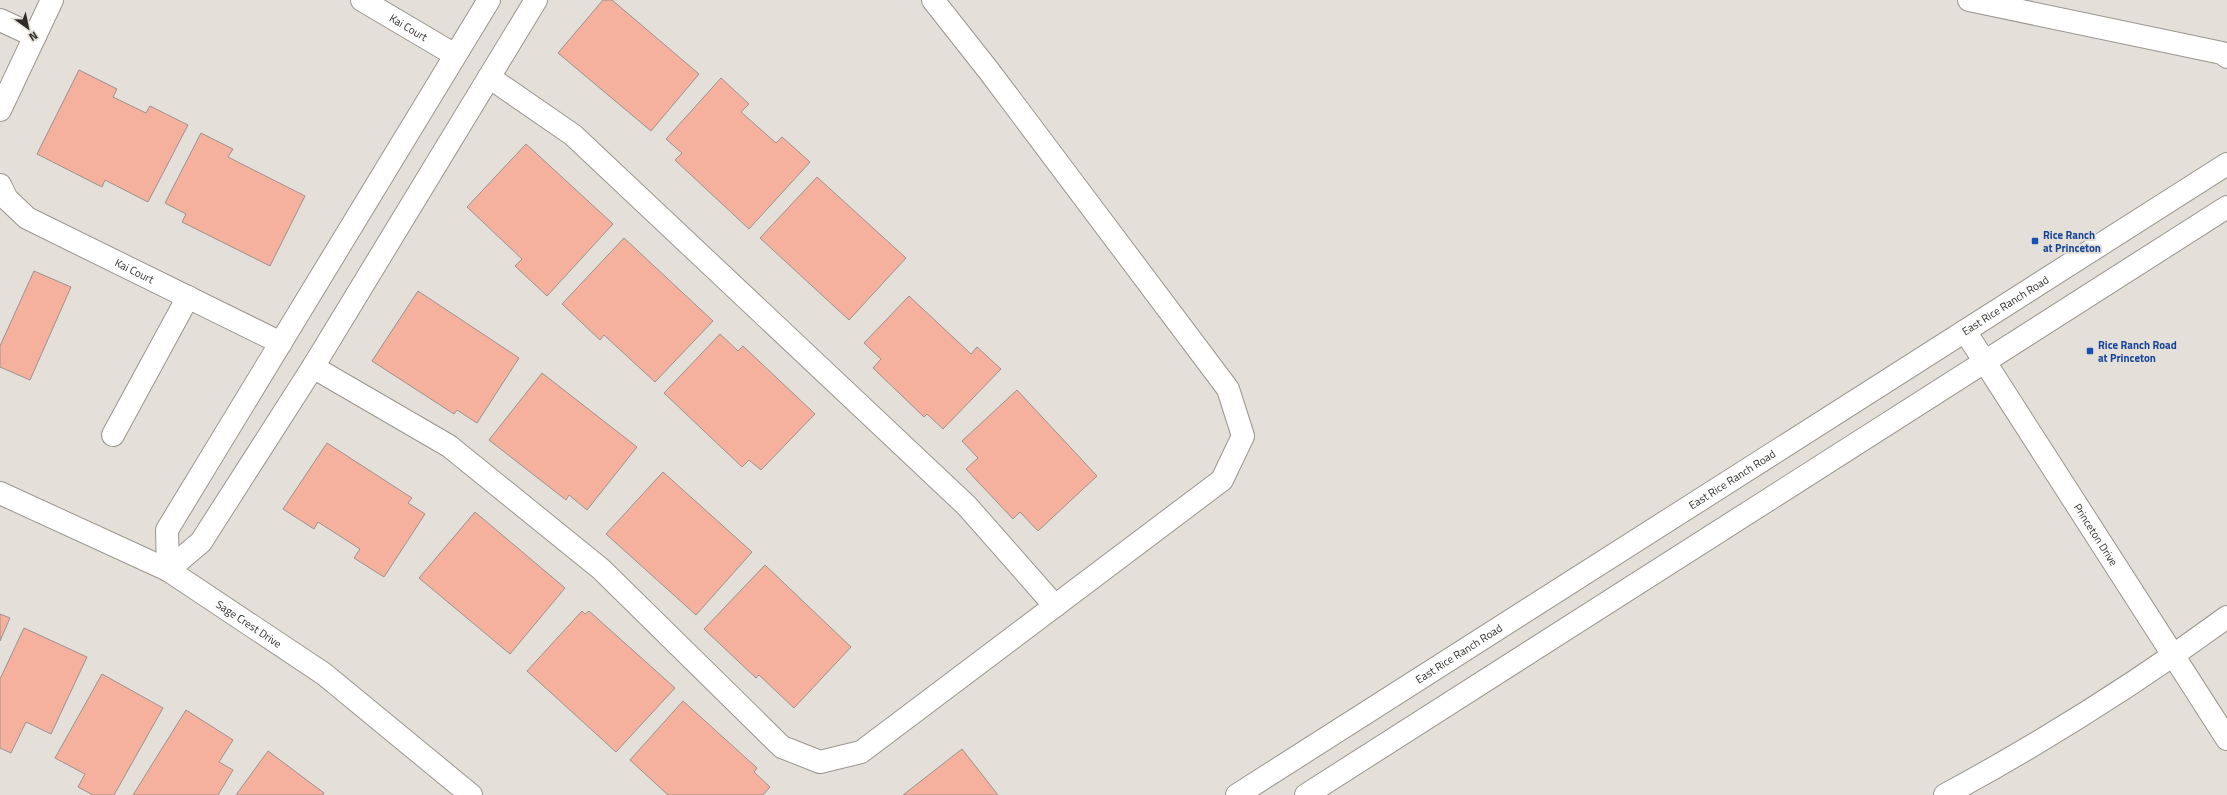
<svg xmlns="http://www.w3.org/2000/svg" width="2227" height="795" font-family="'Titillium Web',sans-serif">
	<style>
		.building { fill: #f6b19e; stroke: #9a918f }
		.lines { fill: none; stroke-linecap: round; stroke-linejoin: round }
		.minor-casing { stroke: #9a968f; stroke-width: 24 }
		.major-casing { stroke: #9a968f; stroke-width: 24 }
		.minor { stroke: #fff; stroke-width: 22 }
		.major { stroke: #fff; stroke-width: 22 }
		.transit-dot { fill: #1a4fb4; stroke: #e4e0d9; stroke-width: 1.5 }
		.labels { text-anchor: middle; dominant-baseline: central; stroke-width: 4; stroke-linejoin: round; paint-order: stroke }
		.street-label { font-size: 11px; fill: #2d2c29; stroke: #e4e0d9 }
		.transit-label { font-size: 11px; font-weight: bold; fill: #164399; stroke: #e4e0d9; text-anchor: start }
	</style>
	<rect width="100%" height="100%" fill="#e4e0d9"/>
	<!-- building -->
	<g class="building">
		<path d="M603 0H612L699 74 651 131 558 53Z"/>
		<path d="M79 70 117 89 113 97 146 113 150 106 188 125 148 202 105 180 102 187 37 154Z"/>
		<path d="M721 78 749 104 741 112 776 143 782 137 810 162 749 229 675 160 682 153 666 139Z"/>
		<path d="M201 133 233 149 228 157 305 196 270 266 182 222 186 214 165 203Z"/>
		<path d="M526 144 613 224 547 296 515 266 522 259 467 207Z"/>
		<path d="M817 177 906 258 849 320 760 238Z"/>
		<path d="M624 238 713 321 655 382 604 335 600 340 562 304Z"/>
		<path d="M34 271 71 287 30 380 0 367V346Z"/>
		<path d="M418 291 519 358 477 423 457 410 454 414 372 361Z"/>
		<path d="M909 296 971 354 977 347 1001 369 943 429 927 414 924 417 873 368 881 359 864 343Z"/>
		<path d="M720 334 738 351 743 346 815 414 761 470 749 460 742 467 664 393Z"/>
		<path d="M542 373 637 447 587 510 569 495 566 500 489 440Z"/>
		<path d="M1017 390 1097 476 1038 531 1020 512 1013 519 966 469 978 458 962 441Z"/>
		<path d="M327 443 412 498 408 503 425 514 384 577 354 558 360 549 318 522 314 529 283 509Z"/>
		<path d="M663 472 752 552 696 615 606 534Z"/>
		<path d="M475 512 565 588 510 654 419 578Z"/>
		<path d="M765 565 851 647 794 708 759 675 756 678 704 629Z"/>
		<path d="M582 611 585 614 589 611 675 688 616 752 527 671Z"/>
		<path d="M0 614 10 618 0 641Z"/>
		<path d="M24 628 87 657 51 734 26 722 11 753 0 748V679Z"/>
		<path d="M102 674 163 708 114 795H93L78 787 85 774 55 758Z"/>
		<path d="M683 701 757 768 754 772 770 787 763 795H668L630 760Z"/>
		<path d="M186 710 233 740 219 762 233 770 218 795H133Z"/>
		<path d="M962 749 998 795H903Z"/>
		<path d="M268 751 324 793 323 795H236Z"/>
	</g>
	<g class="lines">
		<!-- minor casing -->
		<g class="minor-casing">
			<g id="minor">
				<path id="s1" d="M362 0 455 55"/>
				<path d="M1969 0 2222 53 2227 57"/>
				<path d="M0 20 35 36"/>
				<path d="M489 77 573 135 967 506 1055 606"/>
				<path d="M0 110 52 0"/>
				<path id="s2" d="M0 185 7 199 27 218 281 343"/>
				<path id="s3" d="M1965 331 2227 739"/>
				<path d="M313 367 449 446 601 569 782 747 820 762 861 752 1222 480 1243 436 1228 389 989 71 933 0"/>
				<path d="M113 435 188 297"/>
				<path id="s4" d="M0 493 168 570 324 674 471 795"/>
				<path d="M168 570 201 542 313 367 536 0"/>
				<path d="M168 570 167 530 489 0"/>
				<path d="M1945 795C2043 742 2137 683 2227 617"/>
			</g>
		</g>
		<!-- major casing -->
		<g class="major-casing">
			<g id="major">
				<path id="s5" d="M1237 795 2227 164"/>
				<path d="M1306 795 2227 207"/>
			</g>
		</g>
		<!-- minor -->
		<use href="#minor" class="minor"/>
		<!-- major -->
		<use href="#major" class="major"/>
	</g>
	<!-- markers -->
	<g class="transit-dot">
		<rect x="2031" y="237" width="8" height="8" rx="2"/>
		<rect x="2086" y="347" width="8" height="8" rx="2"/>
	</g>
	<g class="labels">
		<!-- street labels -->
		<g class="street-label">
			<text stroke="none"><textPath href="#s1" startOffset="54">Kai Court</textPath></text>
			<text stroke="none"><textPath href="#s2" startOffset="163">Kai Court</textPath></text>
			<text stroke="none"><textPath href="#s5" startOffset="911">East Rice Ranch Road</textPath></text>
			<text stroke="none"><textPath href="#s5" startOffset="587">East Rice Ranch Road</textPath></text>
			<text stroke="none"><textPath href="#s3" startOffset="242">Princeton Drive</textPath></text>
			<text stroke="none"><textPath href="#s4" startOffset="282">Sage Crest Drive</textPath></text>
			<text stroke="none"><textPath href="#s5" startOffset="263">East Rice Ranch Road</textPath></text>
		</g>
		<!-- transit labels -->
		<g class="transit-label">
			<text x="2043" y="235">Rice Ranch<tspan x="2043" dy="13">at Princeton</tspan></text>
			<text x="2098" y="345">Rice Ranch Road<tspan x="2098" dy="13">at Princeton</tspan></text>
		</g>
	</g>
	<!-- north arrow -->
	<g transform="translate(28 28) rotate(147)" stroke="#e4e0d9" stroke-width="3" paint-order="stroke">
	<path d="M0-3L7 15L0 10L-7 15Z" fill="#2d2c29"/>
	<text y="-6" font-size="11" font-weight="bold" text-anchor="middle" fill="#2d2c29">N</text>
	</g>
</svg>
